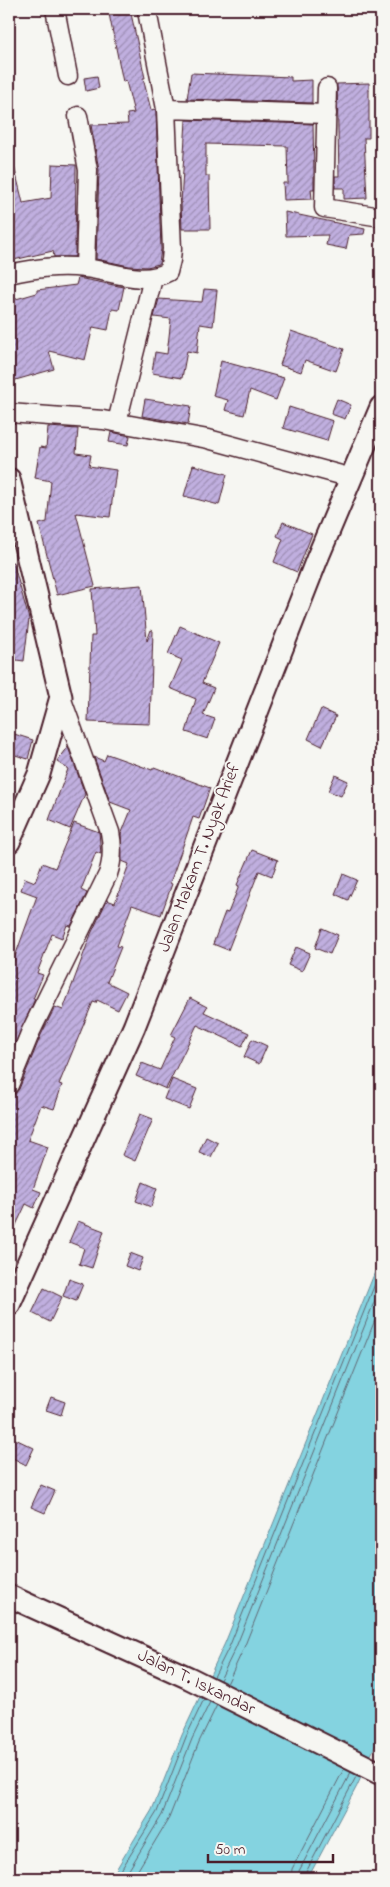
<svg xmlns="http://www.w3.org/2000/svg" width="390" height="1887" font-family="'Indie Flower',sans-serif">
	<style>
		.water { fill: #84d3e0; stroke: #6d8b98 }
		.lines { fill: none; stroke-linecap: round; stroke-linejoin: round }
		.shore { stroke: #616773; stroke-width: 1 }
		.building { fill: url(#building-hatch); stroke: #4a1f2b }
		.minor-casing { stroke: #4a1f2b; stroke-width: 21 }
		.tertiary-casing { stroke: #4a1f2b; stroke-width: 25 }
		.minor { stroke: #f6f6f2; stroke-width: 18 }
		.tertiary { stroke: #f6f6f2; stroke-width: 21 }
		.labels { text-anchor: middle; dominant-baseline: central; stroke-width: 4; stroke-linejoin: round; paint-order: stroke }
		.street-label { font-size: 18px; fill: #4a1f2b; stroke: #f6f6f2 }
	</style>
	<defs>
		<pattern id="building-hatch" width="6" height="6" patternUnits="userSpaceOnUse" patternTransform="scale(1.25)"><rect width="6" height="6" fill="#c0afdf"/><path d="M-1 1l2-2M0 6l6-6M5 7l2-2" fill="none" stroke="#9e8eb5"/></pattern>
	</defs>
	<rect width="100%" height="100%" fill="#f6f6f2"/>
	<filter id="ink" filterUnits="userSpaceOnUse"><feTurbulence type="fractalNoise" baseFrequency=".02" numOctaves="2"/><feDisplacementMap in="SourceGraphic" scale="10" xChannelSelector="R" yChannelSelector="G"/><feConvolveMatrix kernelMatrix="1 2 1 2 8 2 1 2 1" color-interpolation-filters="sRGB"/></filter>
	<g filter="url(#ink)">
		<!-- water -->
		<path class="water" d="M381 1257V1733L357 1786 308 1878H111L152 1810 182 1735 225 1643Z"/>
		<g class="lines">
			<!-- shore -->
			<g class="shore">
				<path d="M214 1677 230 1645 381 1269"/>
				<path d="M220 1680 236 1647 381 1285"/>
				<path d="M227 1684 243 1650 381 1305"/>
				<path d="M116 1878 157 1812 186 1737 204 1699"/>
				<path d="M124 1878 162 1815 192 1739 210 1702"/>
				<path d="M133 1878 169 1818 199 1742 217 1705"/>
				<path d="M291 1878 292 1869 344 1769"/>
				<path d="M298 1878 299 1871 351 1772"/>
				<path d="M304 1878 305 1874 357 1775"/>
			</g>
		</g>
		<!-- building -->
		<g class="building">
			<path d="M108 9H130L145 78H143L151 110 155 109 156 112 161 249 159 264 147 267 129 266 96 259 99 170 91 125 128 124 127 114 134 113 126 81 123 82Z"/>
			<path d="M191 73 291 77V81L312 80V103L187 99Z"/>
			<path d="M97 76 99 88 86 91 84 78Z"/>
			<path d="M369 83V138H364L367 198 344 199V188H335V176H339L337 84Z"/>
			<path d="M186 120 313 124 314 174V189H311L312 199 284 200 283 183H288L287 146 206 144V176H209L210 229H182L181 203Z"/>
			<path d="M52 164 76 165 75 257H54L53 251 9 261V167L14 166 23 203 51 198Z"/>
			<path d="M285 212 365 229 364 234 349 235 346 249 326 245 328 235 286 236Z"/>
			<path d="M78 278 124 287 119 310 112 309 108 330 93 327 85 360 49 351 54 369 12 381 11 378 9 379V301L37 293V290L76 285Z"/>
			<path d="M204 289 217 290 213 326 200 324 197 353 187 351 182 378 152 373 155 352 167 354 171 319 154 317 159 299 202 302Z"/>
			<path d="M291 331 344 349 336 371 305 360 301 372 280 365Z"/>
			<path d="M221 361 284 378 276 400 250 390 244 415 225 410 228 400 213 396Z"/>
			<path d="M145 399 191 406 188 424 142 416Z"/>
			<path d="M337 399 351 405 345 419 331 414Z"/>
			<path d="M289 407 333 421 327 441 283 428Z"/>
			<path d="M48 427 78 429 76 453 91 455 89 466 116 470 110 517 76 513 95 586 57 595 39 524 47 522 51 481 35 478 40 447 46 448Z"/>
			<path d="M111 432 130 436 128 445 109 442Z"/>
			<path d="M193 465 227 474 219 505 184 496Z"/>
			<path d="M283 522 312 534 297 572 274 562 283 539 277 536Z"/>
			<path d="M13 562 29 619 24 661 9 659V563Z"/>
			<path d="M142 585 147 641 151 630 153 631 150 724 88 722 91 636H95L92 589Z"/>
			<path d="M180 626 219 643 202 683 214 688 203 715 215 719 208 739 186 732 196 699 170 688 182 660 168 654Z"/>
			<path d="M321 709 336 716 322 746 308 739Z"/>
			<path d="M11 733 33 740 28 759 9 753V742Z"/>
			<path d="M68 747 85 794 70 829 49 820 68 769 57 762Z"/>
			<path d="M107 754 152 770 154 767 210 788 199 819 193 817 170 883 172 884 161 915 132 905 117 946 121 947 107 982 127 992 118 1010 97 1000 96 1003 93 1002 59 1084 62 1085 54 1109 41 1105 28 1140 48 1147 33 1189 41 1192 34 1208 26 1204 9 1240V1095L15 1094 19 1089 41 1035 55 1007 63 1010 91 934 107 900 115 903 129 864 122 861 121 835 131 810 110 802 94 757 104 761Z"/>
			<path d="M335 775 348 781 341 796 328 791Z"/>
			<path d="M74 823 99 832 101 854 96 852 81 890 87 893 71 926 67 925 62 938 52 934 37 973 43 975 33 999H35L9 1057V961L13 962 37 896 21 890 25 878 35 882 42 863 55 868Z"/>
			<path d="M252 850 278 860 272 876 259 871 228 950 213 944 225 912 228 913 239 886 237 885Z"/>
			<path d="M343 874 357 880 348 900 335 894Z"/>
			<path d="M322 928 338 935 330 954 315 948Z"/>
			<path d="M296 947 310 953 302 971 288 965Z"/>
			<path d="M190 998 207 1007 204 1012 249 1033 242 1046 197 1025 166 1089 136 1076 142 1063 160 1070 175 1037 171 1035Z"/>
			<path d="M252 1039 267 1046 259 1064 244 1057Z"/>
			<path d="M172 1079 197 1089 189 1109 164 1099Z"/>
			<path d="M140 1114 153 1119 135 1161 122 1155Z"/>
			<path d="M206 1137 218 1143 211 1157 199 1152Z"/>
			<path d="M143 1182 157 1188 151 1207 136 1201Z"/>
			<path d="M78 1221 104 1231 92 1268 79 1264 84 1248 69 1242Z"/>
			<path d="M130 1253 143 1258 138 1271 125 1266Z"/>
			<path d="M69 1279 83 1284 76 1301 63 1296Z"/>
			<path d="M44 1288 62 1297 50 1322 32 1313Z"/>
			<path d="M51 1397 65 1402 61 1415 46 1410Z"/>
			<path d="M9 1436 34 1448 26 1465 9 1456Z"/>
			<path d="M41 1485 55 1491 45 1513 31 1507Z"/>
		</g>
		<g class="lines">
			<!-- minor casing -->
			<g class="minor-casing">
				<g id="minor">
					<path d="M55 9 68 76"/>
					<path d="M147 11 166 109"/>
					<path d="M327 88 324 208 381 217"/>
					<path d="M78 116 88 170 85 268"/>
					<path d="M9 274C36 268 58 265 85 268 112 271 142 286 168 272L171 260 172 249 166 109 327 114"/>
					<path d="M9 413 103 420 208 439 352 478"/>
					<path d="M117 422 153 278"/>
					<path d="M9 1085 31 1031 108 874C113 859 113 847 110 832L61 697"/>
				</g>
			</g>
			<!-- tertiary casing -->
			<g class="tertiary-casing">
				<g id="tertiary">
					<path d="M9 479 61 697 39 774 9 842"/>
					<path d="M9 1305 134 1027 317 559 381 407"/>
					<path d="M9 1596 189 1678 381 1774"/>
				</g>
			</g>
			<!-- minor -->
			<use href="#minor" class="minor"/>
			<!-- tertiary -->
			<use href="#tertiary" class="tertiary"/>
		</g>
	</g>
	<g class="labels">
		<!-- street labels -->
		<g class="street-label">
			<text transform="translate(200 858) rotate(-69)">Jalan Makam T. Nyak Arief</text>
			<text transform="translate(196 1683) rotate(26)">Jalan T. Iskandar</text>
		</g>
	</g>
	<!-- margin -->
	<rect width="390" height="1887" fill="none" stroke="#f6f6f2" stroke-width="30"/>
	<rect x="15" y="15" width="360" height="1857" fill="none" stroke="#4a1f2b" stroke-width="2" filter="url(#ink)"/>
	<!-- scale -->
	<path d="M208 1854v8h125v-8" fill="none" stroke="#4a1f2b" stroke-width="2.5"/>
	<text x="215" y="1854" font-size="15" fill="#4a1f2b" stroke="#f6f6f2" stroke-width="4" paint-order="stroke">50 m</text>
</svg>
